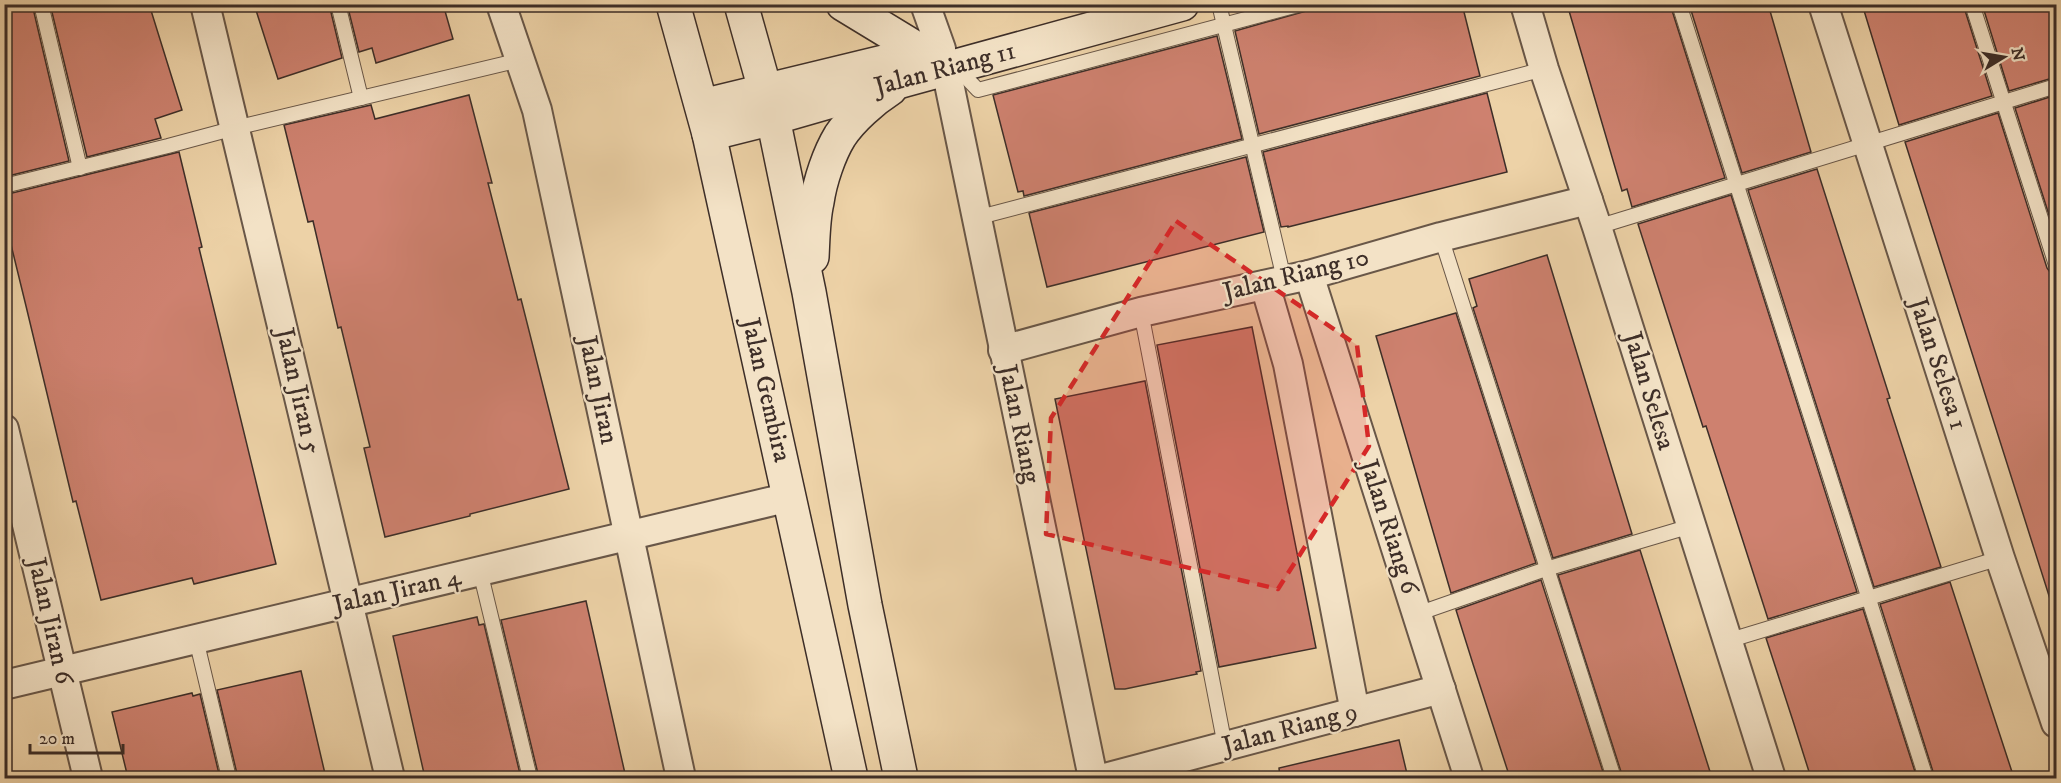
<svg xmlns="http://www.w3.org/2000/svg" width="2061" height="783" font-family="'IM FELL DW Pica',serif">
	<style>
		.building { fill: #ce816f; stroke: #3d2e28; stroke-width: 1.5 }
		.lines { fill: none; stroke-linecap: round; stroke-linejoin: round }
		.lane-casing { stroke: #695748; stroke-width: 16 }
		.street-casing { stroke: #695748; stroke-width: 32 }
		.secondary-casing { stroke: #3d2e28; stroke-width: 36 }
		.lane { stroke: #f3e2c6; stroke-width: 14 }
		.street { stroke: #f3e2c6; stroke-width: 28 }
		.secondary { stroke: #f3e2c6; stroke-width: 33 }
		.marked { fill: #d62828; fill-opacity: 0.2; stroke: #d62828; stroke-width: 4.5; stroke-dasharray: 12 8; stroke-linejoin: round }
		.labels { text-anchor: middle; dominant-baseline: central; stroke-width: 4.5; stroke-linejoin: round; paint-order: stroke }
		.street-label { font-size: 26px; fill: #3d2e28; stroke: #f3e2c6 }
	</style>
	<rect width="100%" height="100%" fill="#edd2a7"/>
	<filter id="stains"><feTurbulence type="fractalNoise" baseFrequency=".00333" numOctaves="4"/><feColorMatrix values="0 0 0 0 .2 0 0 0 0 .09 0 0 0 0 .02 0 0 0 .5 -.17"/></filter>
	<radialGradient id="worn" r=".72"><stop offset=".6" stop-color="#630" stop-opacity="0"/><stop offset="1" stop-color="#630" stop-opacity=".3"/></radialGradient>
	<!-- building -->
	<g class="building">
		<path d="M4 4H32L69 161 4 177Z"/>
		<path d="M50 4H149L182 110 155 119 161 138 87 157Z"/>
		<path d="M254 4H329L342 58 278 79Z"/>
		<path d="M347 4H443L453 39 376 63 372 48 359 52Z"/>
		<path d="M1331 4H1462L1480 76 1259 134 1235 31Z"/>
		<path d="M1567 4H1670L1725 178 1632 207 1627 189 1622 191Z"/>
		<path d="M1689 4H1768L1811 152 1742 173Z"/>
		<path d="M1862 4H1963L1992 96 1899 125Z"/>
		<path d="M1982 4H2056V77L2009 91Z"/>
		<path d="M1217 36 1242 139 1024 196 1023 191 1018 192 993 95Z"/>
		<path d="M1487 93 1507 172 1288 227V226L1281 227 1263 152Z"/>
		<path d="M469 95 492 183H488L518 300 521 299 569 489 470 514V516L385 537 364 448 370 447 341 327 338 328 313 221 308 222 284 125 371 105 375 119Z"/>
		<path d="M2056 95V237L2015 108Z"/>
		<path d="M1998 113 2047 268 2050 272 2056 274V602H2051L1905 142Z"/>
		<path d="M179 152 202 247 199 248 276 564 194 584 192 578 101 600 76 501 73 502 26 306 4 216V195Z"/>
		<path d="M1246 157 1264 232 1047 287 1029 213Z"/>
		<path d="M1817 169 1890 398 1887 399 1941 567 1874 587 1748 190Z"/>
		<path d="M1731 195 1857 592 1768 619 1706 426 1703 427 1638 224Z"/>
		<path d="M1547 255 1632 534 1553 558 1473 308 1477 306 1469 279Z"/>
		<path d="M1456 313 1536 563 1451 593 1376 336Z"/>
		<path d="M1252 327 1316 648 1219 667 1157 345Z"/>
		<path d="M1145 381 1201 671 1196 672 1197 674 1125 689H1115L1055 399Z"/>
		<path d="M1640 550 1648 575 1712 778H1623L1558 575Z"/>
		<path d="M1541 580 1605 778H1510L1473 664 1456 610Z"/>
		<path d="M1950 582 1976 662 2014 778H1935L1880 604Z"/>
		<path d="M586 601 626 778H539L501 620Z"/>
		<path d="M1863 609 1917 778H1811L1793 721 1766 638Z"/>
		<path d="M477 617 479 625 484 624 521 778H425L393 636Z"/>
		<path d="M301 671 326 778H238L217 690Z"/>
		<path d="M192 693 193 696 200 694 220 778H128L112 712Z"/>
		<path d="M1399 740 1408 778H1280L1279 768Z"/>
	</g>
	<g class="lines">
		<!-- lane casing -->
		<g class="lane-casing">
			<g id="lane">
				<path d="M41 4 80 168"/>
				<path d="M338 4 361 98"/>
				<path d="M1219 4 1284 279"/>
				<path d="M1679 4 1926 778"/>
				<path d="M1972 4 2056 265"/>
				<path d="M956 67 978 90 1302 4"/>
				<path d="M4 186 168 146 235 128 520 60"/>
				<path d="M976 218 1544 69"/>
				<path d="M1597 227 2056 86"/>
				<path d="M1441 237 1614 778"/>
				<path d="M1141 312 1225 746"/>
				<path d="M480 571 530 778"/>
				<path d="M1417 614 1546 569 1691 526"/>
				<path d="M196 639 229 778"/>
				<path d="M1727 641 2000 558"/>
			</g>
		</g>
		<!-- street casing -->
		<g class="street-casing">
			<g id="street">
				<path d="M205 4 390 778"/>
				<path d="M501 4 537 110 681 778"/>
				<path d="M925 4 941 49"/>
				<path d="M1525 4 1544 69 1597 227 1771 778"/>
				<path d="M1823 4 2000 558 2056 723"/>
				<path d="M946 69 1093 778"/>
				<path d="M1309 275 1469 778"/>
				<path d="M1265 285 1288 364 1355 712"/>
				<path d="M1003 350 1141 312 1309 275 1441 237 1588 200"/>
				<path d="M4 429 88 778"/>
				<path d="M4 685 790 497"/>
				<path d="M1105 778 1441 689"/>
			</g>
		</g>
		<!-- secondary casing -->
		<g class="secondary-casing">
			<g id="secondary">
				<path d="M673 4 709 134 851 778"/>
				<path d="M741 4 773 118 809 292 865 605 901 778"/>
				<path d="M843 4 917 49 929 51"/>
				<path d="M702 106 933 50"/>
				<path d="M709 134 773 118 905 80 1182 4"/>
				<path d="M812 257C813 239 813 219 817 202 820 181 829 154 840 136 852 118 873 100 890 89"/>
			</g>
		</g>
		<!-- lane -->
		<use href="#lane" class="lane"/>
		<!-- street -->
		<use href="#street" class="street"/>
		<!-- secondary -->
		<use href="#secondary" class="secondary"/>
	</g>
	<!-- marked area -->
	<path class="marked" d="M1176 221 1357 345 1369 446 1278 589 1046 534 1051 418Z"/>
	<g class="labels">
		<!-- street labels -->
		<g class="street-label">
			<text transform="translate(945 69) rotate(-15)">Jalan Riang 11</text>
			<text transform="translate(1296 275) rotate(-14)">Jalan Riang 10</text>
			<text transform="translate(1938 364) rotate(72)">Jalan Selesa 1</text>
			<text transform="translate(598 390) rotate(78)">Jalan Jiran</text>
			<text transform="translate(766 390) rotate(77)">Jalan Gembira</text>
			<text transform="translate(298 391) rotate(77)">Jalan Jiran 5</text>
			<text transform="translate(1649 391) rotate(73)">Jalan Selesa</text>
			<text transform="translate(1019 424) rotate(78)">Jalan Riang</text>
			<text transform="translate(1389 527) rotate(72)">Jalan Riang 6</text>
			<text transform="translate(397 591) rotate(-13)">Jalan Jiran 4</text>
			<text transform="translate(50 621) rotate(77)">Jalan Jiran 6</text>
			<text transform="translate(1290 729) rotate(-15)">Jalan Riang 9</text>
		</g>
	</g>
	<!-- margin -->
	<rect width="2061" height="783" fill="none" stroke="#edd2a7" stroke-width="24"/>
	<rect x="6" y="6" width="2049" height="771" fill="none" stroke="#3d2e28" stroke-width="3"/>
	<rect x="12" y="12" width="2037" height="759" fill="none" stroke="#3d2e28" stroke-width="1.5"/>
	<!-- north arrow -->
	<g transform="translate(2004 57) rotate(79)" stroke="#f3e2c6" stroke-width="4.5" paint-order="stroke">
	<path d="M0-4.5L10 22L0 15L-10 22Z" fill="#3d2e28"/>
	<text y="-9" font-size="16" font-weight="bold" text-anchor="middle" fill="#3d2e28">N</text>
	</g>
	<!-- scale -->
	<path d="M30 744v9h93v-9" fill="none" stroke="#3d2e28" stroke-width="3"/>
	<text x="39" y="744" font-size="18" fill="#3d2e28" stroke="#f3e2c6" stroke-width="4.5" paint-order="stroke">20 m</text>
	<rect width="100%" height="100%" filter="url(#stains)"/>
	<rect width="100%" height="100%" fill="url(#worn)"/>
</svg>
